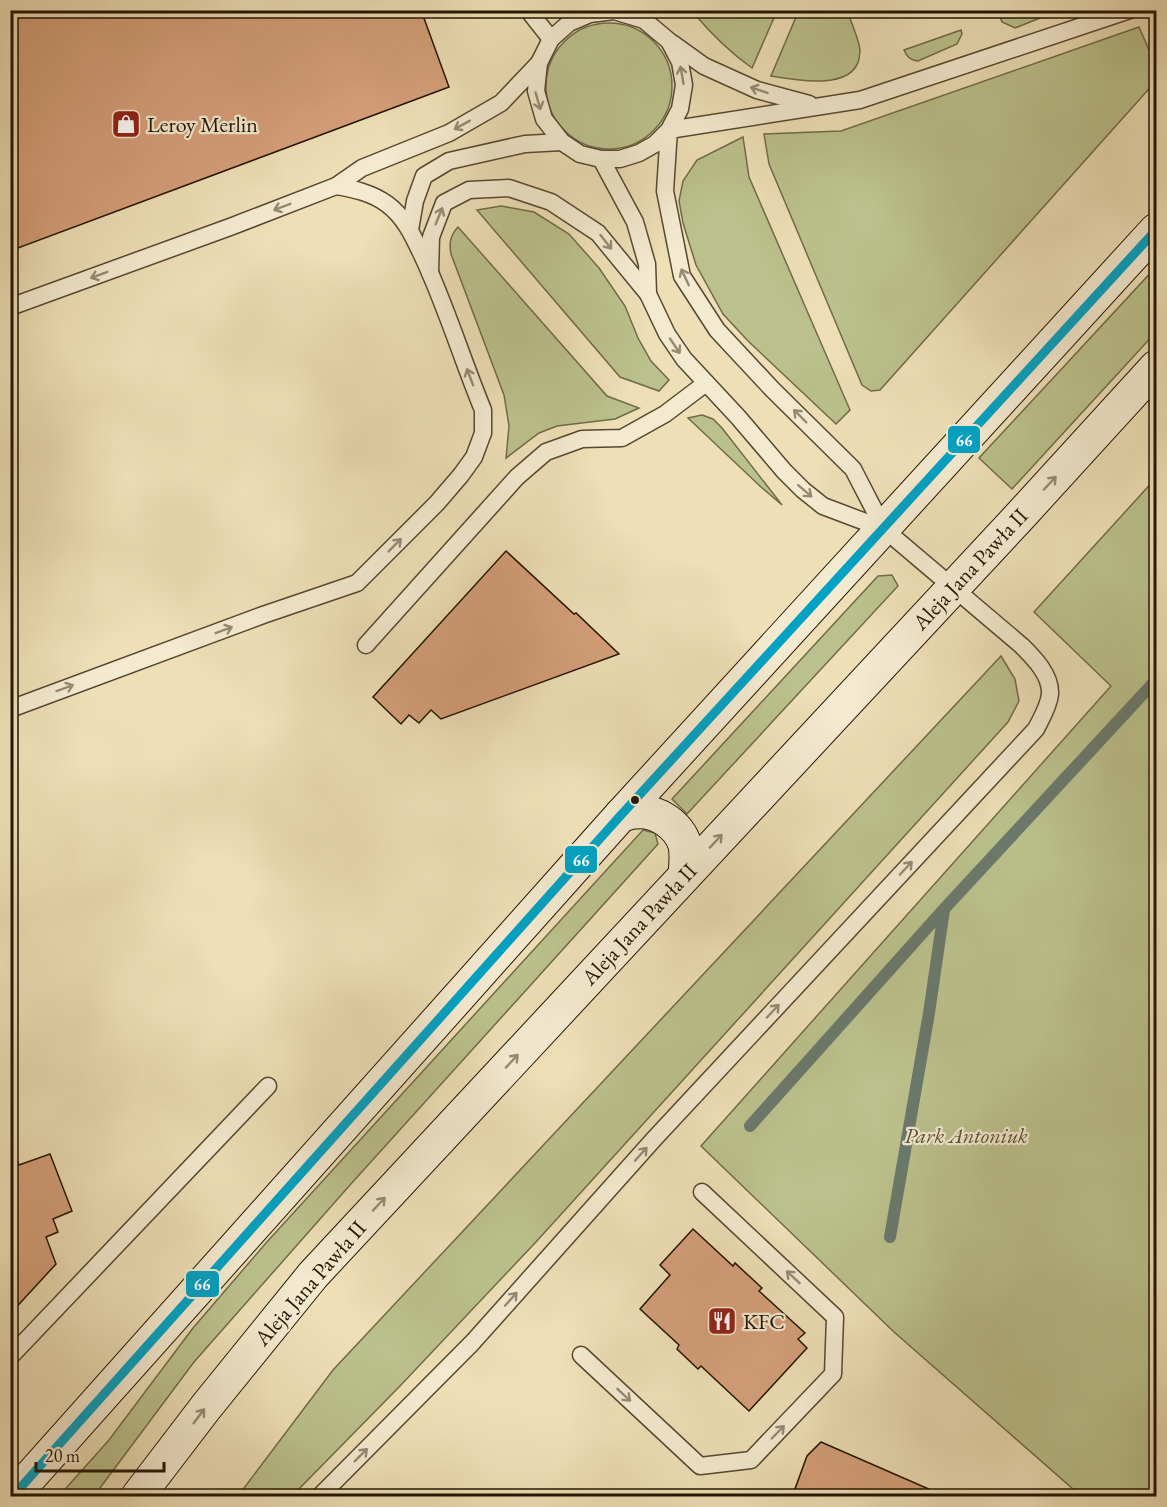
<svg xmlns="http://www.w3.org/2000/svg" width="1167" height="1507" font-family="'EB Garamond',serif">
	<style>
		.green { fill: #bbc18c; stroke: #6f6b48; stroke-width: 1.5 }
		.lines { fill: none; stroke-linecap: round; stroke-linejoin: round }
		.stream { stroke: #6a796c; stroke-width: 12 }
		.building { fill: #d49f79; stroke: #231503; stroke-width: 1.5 }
		.service-casing { stroke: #564830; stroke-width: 19 }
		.secondary-casing { stroke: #231503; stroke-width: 35 }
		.service { stroke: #f4ead0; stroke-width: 16 }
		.secondary { stroke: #f4ead0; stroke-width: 33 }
		.bus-1-casing { stroke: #f4ead0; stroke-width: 14 }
		.bus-1 { stroke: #02a2c4; stroke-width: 9 }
		.oneway { stroke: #968a74 }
		.bus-dot { fill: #231503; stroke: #f4ead0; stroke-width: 2 }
		.labels { text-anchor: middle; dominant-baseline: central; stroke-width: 4.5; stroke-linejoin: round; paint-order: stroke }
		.poi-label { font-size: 22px; fill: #231503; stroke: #f4ead0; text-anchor: start }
		.street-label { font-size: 22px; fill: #231503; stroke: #f4ead0 }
		.park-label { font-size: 22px; font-style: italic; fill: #585133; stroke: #f4ead0 }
		.line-badge { stroke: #f4ead0; stroke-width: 2 }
		.badge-label { font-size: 16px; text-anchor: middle; font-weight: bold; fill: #fff }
	</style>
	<rect width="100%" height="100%" fill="#eedfb6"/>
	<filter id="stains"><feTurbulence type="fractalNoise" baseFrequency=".00333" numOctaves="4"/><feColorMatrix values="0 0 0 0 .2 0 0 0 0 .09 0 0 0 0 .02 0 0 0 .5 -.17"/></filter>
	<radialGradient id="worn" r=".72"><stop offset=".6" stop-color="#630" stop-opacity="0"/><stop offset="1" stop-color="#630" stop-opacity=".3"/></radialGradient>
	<!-- green -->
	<g class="green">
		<path d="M799 10 847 11C851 21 859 40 860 50 860 52 859 58 859 59 852 91 794 80 771 76Z"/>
		<path d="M692 11H777L752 68C728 51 711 34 692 11Z"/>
		<path d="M1012 11V10L1054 11 1050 14 1015 28 1002 22 999 15Z"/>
		<circle cx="609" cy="86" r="63"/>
		<path d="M1139 27 1156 66V81L880 390 871 391 862 385 769 164 764 134 841 131Z"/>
		<path d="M961 30 962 34 957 44 918 61C910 60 907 57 904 50Z"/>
		<path d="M743 137 749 177 850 410 836 424 748 341 723 314 696 265 683 223 679 201 683 181 697 160Z"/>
		<path d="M501 206 534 212 569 234 599 268 625 306 638 338 651 361 669 380 659 391 620 377 477 210Z"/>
		<path d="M458 227 607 396 639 408 615 419 557 426 539 433 506 458 509 426 504 395 451 254C449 243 450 236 458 227Z"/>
		<path d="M1156 267V332L1012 489 979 458Z"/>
		<path d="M702 415 713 419 722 428 782 505 761 487 688 418Z"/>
		<path d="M1156 478V1496H1081L894 1332 701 1146 1111 686 1034 612Z"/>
		<path d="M892 575 898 586 687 814 672 799 878 576Z"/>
		<path d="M1001 656 1015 679 1019 701 1008 722 535 1243 400 1386 292 1496H238L333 1370Z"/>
		<path d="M643 830 655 833 658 844 350 1185 194 1362 94 1496H59L109 1440 193 1328 266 1243Z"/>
	</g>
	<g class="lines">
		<!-- stream -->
		<g class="stream">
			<path d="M750 1126 944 909 1156 680"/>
			<path d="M890 1237 929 1013 944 910"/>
		</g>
	</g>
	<!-- building -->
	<g class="building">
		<path d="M10 10H421L449 87 10 251Z"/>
		<path d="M506 551 574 614 576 613 619 654 441 719 431 710 419 723 409 715 401 724 373 697Z"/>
		<path d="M10 1152H14L19 1165 50 1154 72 1211 53 1219 58 1232 46 1237 56 1264 10 1314Z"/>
		<path d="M693 1229 733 1266 735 1263 762 1288 759 1291 805 1333 798 1339 807 1348 749 1411 701 1366 698 1369 677 1349 679 1345 640 1309 670 1275 660 1265Z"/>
		<path d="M821 1442 947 1497H792L807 1456Z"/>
	</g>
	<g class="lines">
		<!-- service casing -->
		<g class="service-casing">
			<g id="service">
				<path d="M528 10 551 39"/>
				<path d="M672 43 704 66 757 90 809 104"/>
				<path d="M601 159 635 222 647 264 648 294"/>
				<path d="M410 230 415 201 424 176 449 161 525 144 562 142"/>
				<path d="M10 307 230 227 336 186 362 168 449 133 501 103 539 63"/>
				<path d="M884 529 853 469 772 389 717 330 682 276 665 191 669 130 680 109 684 85 680 62 669 41 644 20 614 11 590 14 569 23 551 39 539 63 536 91 544 119 562 142 580 154 601 159H620L639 153 655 144 669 130 860 100 1130 10"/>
				<path d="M366 645 517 477 546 452 582 439 622 438 665 414 706 383"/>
				<path d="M10 709 263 615 357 583 437 503 461 475 474 457 483 433V410C462 359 446 306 423 257 414 238 405 217 387 204 372 193 354 189 336 186"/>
				<path d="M581 1355 700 1466 751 1460 833 1374 835 1317 702 1192"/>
				<path d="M10 1357 268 1086"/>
				<path d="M320 1496 472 1343 654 1139 1036 729C1041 719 1049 706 1050 694 1051 675 1034 658 1022 646L884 529 823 506 803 490 784 471 738 417 684 359 667 334 648 294 598 233 551 202 509 188 469 190 444 203 431 237 430 273"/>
			</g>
		</g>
		<!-- secondary casing -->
		<g class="secondary-casing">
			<g id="secondary">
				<path d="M621 815C626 814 631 812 636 812 657 810 679 825 685 845 687 855 686 864 685 874"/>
				<path d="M13 1496 621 815 1156 230"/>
				<path d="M138 1496 206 1407 313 1275 1021 515 1156 367"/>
			</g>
		</g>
		<!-- service -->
		<use href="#service" class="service"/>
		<!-- secondary -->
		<use href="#secondary" class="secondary"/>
		<!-- bus-1 casing -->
		<g class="bus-1-casing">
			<path id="bus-1" d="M13 1496 621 815 1156 230"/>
		</g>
		<!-- bus-1 -->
		<use href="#bus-1" class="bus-1"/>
	</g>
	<!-- one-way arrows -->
	<defs><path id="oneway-shaft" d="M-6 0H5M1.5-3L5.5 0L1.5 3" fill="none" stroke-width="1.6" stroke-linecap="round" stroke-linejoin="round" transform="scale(1.5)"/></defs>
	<g class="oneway">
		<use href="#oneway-shaft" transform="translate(682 75) rotate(-100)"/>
		<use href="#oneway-shaft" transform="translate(759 90) rotate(-161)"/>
		<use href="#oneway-shaft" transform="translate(538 101) rotate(74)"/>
		<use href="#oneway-shaft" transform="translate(462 125) rotate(151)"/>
		<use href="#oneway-shaft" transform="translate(282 207) rotate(159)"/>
		<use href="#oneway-shaft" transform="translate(439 216) rotate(-68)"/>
		<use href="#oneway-shaft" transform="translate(606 242) rotate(52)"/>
		<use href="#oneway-shaft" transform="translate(99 275) rotate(160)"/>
		<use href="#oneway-shaft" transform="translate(685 277) rotate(-115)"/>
		<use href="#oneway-shaft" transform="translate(675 346) rotate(56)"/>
		<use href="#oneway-shaft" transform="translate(470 377) rotate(-111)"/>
		<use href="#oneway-shaft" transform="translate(800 416) rotate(-135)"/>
		<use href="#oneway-shaft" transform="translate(1050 483) rotate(-47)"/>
		<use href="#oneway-shaft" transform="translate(805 491) rotate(41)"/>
		<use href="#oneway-shaft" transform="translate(395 545) rotate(-45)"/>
		<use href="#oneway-shaft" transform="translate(224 630) rotate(-21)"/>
		<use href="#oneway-shaft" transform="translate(65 688) rotate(-20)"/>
		<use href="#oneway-shaft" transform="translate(716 841) rotate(-47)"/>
		<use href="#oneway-shaft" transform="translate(906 868) rotate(-47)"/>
		<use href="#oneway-shaft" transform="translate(773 1011) rotate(-47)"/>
		<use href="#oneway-shaft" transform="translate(512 1061) rotate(-47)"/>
		<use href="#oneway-shaft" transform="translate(641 1154) rotate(-48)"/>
		<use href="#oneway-shaft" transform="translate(379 1204) rotate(-47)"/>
		<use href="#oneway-shaft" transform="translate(793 1277) rotate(-137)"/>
		<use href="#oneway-shaft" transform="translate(511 1299) rotate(-48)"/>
		<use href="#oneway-shaft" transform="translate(624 1395) rotate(43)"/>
		<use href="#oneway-shaft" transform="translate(199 1416) rotate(-53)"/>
		<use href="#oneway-shaft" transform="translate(778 1432) rotate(-46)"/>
		<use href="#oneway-shaft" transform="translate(361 1455) rotate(-45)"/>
	</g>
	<!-- icons -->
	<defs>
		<g id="shop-square" transform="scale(1.5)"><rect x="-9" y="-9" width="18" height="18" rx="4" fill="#8f2418" stroke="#f4ead0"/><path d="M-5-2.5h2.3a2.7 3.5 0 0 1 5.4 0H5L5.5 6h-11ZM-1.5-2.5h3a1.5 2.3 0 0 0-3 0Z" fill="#fff"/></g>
		<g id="restaurant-square" transform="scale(1.5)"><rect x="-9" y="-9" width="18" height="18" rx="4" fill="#8f2418" stroke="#f4ead0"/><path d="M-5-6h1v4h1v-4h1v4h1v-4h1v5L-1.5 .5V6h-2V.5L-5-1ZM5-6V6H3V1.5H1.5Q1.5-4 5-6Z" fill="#fff"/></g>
	</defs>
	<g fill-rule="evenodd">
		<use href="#shop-square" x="126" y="124"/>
		<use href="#restaurant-square" x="722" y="1321"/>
	</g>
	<!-- markers -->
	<circle class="bus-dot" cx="635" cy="800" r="5"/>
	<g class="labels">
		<!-- poi labels -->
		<g class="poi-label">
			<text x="147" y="124">Leroy Merlin</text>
			<text x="743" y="1321">KFC</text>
		</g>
		<!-- street labels -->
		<g class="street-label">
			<text transform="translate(970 569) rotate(-47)">Aleja Jana Pawła II</text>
			<text transform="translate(639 924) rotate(-47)">Aleja Jana Pawła II</text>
			<text transform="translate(310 1283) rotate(-49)">Aleja Jana Pawła II</text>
		</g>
		<!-- park labels -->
		<g class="park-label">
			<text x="966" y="1135">Park Antoniuk</text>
		</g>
	</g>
	<g class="line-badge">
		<rect x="947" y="425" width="34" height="29" rx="6" fill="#02a2c4"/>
		<rect x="564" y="845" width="34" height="29" rx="6" fill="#02a2c4"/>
		<rect x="185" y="1270" width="35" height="28" rx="6" fill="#02a2c4"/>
	</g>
	<g class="badge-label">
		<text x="964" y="446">66</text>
		<text x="581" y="866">66</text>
		<text x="202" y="1290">66</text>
	</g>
	<!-- margin -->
	<rect width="1167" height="1507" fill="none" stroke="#eedfb6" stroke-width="36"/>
	<rect x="12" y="12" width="1143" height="1483" fill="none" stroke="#231503" stroke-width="3"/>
	<rect x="18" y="18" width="1131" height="1471" fill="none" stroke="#231503" stroke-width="1.5"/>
	<!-- scale -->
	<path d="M36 1462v9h128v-9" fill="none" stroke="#231503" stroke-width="3"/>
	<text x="45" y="1462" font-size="18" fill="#231503" stroke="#f4ead0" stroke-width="4.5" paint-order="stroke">20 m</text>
	<rect width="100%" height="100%" filter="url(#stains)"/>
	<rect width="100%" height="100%" fill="url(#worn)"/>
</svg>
